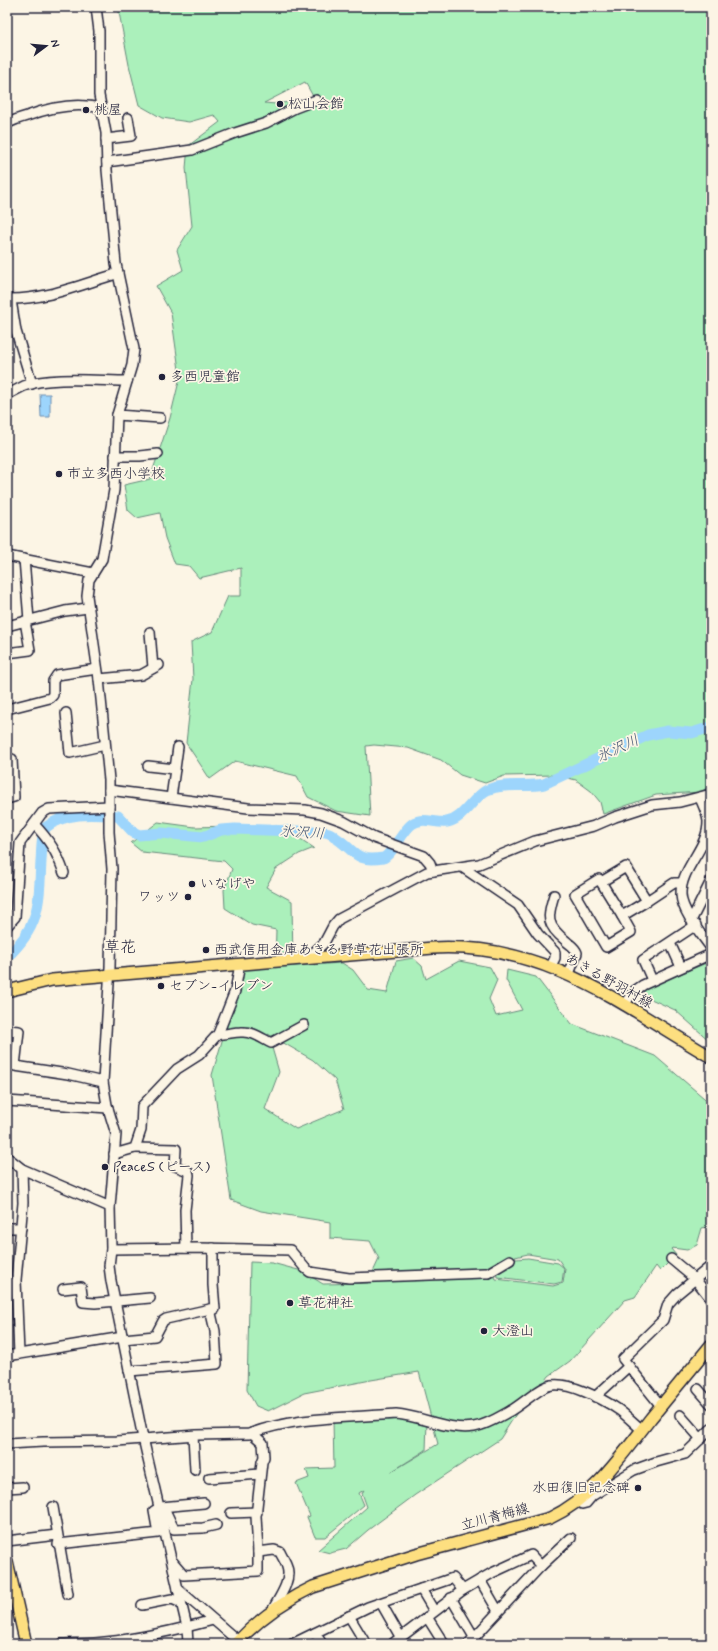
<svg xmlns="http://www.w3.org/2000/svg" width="718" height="1651" font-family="Mynerve,'Klee One',sans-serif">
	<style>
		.green { fill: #abf0bb; stroke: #66897b; fill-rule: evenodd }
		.water { fill: #9dd5fc; stroke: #6c8daf }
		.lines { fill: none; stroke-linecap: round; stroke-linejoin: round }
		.river { stroke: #9dd5fc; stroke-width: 11 }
		.minor-casing { stroke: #22223b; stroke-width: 12 }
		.major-casing { stroke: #22223b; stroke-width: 14 }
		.minor { stroke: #fcf5e5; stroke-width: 9 }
		.major { stroke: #fddf80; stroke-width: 11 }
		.poi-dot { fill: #22223b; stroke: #fcf5e5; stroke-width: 1.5 }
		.labels { text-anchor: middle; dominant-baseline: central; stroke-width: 3.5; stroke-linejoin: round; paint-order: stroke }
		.poi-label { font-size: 14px; fill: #22223b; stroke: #fcf5e5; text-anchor: start }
		.street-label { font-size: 14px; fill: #22223b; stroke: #fcf5e5 }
		.water-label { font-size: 15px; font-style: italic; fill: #475875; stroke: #fcf5e5 }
		.quarter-label { font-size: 16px; fill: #22223b; stroke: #fcf5e5 }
	</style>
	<rect width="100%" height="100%" fill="#fcf5e5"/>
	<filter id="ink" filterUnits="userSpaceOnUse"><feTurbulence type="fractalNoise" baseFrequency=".025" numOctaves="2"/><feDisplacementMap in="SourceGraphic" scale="8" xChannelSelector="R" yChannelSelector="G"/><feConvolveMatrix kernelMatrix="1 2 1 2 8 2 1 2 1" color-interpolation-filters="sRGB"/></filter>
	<g filter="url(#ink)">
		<!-- green -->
		<g class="green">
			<path d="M118 7H711V786L700 792 656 795 603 814 600 802 591 791 576 780 556 775 504 776 485 783 460 775 441 760 408 748 374 745 366 746 370 816 336 811 308 797 297 776 235 761 210 779 186 743 193 679 191 642 212 632 228 596H241V568L199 578 189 566 175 564 165 538 160 513 137 518 128 510 124 485 150 479 170 418 180 377 171 313 156 286 183 270 177 250 192 226 186 168 188 146 220 122 214 115 189 122 162 118 139 105 129 65ZM305 82 319 107 296 101 276 104 264 103Z"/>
			<path d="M158 822 195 827 229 826 293 834 314 848 299 854 276 869 266 887 292 901 293 966 342 963 353 970 368 990 387 993 396 961 413 958 422 966 426 979 459 961 490 967 497 980 489 999 496 1016 522 1010 506 980 507 970 536 977 572 1024 655 1056 711 1104V1226L702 1228 697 1245 687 1250 672 1248 671 1249 676 1255 660 1271 656 1266 635 1297 625 1300 570 1361 549 1376 531 1401 518 1411 500 1439 415 1495 368 1530 346 1549 330 1553 318 1550 367 1507 362 1493 364 1490 359 1493 364 1505 325 1537H315L307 1517 310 1516 296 1483 309 1478 306 1469 334 1468 333 1420 396 1417 427 1422 426 1450 391 1472 438 1444 419 1372 371 1380 304 1393 268 1411 256 1406 247 1390 250 1262 272 1263 302 1271 323 1284 368 1283 379 1259 370 1241 330 1238V1222L261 1211 231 1200 212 1075 243 970 275 965 276 930 252 925 225 908 224 890 232 869 224 861 142 852 131 843ZM268 1034 313 1060 335 1080 344 1109 296 1129 265 1109 279 1072ZM528 1254 558 1259 565 1269 563 1283 553 1286 496 1279 490 1268 511 1258Z"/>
			<path d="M711 961V1042L675 1010 651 999 642 990Z"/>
			<path d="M528 1258 558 1263 564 1268 562 1282 554 1284 497 1277 496 1271 516 1259Z"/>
		</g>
		<!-- water -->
		<path class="water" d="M40 394H50V417H41Z"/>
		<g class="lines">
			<!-- river -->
			<path class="river" d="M7 957C40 926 39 904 41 861 42 849 41 839 45 828 65 811 94 814 118 816L133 832 139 835 161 833 203 837 221 830 235 829C257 830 279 831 301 831 310 832 321 830 329 833 331 833 334 836 336 838 355 850 355 863 383 858 391 856 403 830 412 824 422 816 436 824 447 822 464 819 472 798 487 790 506 782 524 788 544 784L648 735 668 731 692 733 711 727"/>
			<!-- minor casing -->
			<g class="minor-casing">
				<g id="minor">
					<path d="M96 7 99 31V95L106 133 107 170 116 264 134 349 132 365 117 415 114 490 103 553 102 559 89 580 87 596 99 679 109 780V832L112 869 110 967 103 1082 107 1105 116 1134 110 1207 111 1249 109 1266 111 1281 143 1438 178 1589 238 1641"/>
					<path d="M7 124C13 120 20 118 27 116 51 107 76 102 101 108"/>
					<path d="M106 139 131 136 128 118"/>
					<path d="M107 162 192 150 235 133 266 123 295 108 316 100"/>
					<path d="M7 299C44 300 77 286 113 275L118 272"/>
					<path d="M11 300 16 331 32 384"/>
					<path d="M7 395C12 392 18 389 24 386 48 376 100 381 127 381"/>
					<path d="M117 415 160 418"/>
					<path d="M115 456H140L158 454"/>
					<path d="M7 556 93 573"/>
					<path d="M24 559 29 620"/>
					<path d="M7 626 65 611 88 608"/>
					<path d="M150 632 153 668"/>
					<path d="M7 653 30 650 25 621"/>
					<path d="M99 679 141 675 159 665"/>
					<path d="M7 709 50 698 53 695V681L57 675 97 669"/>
					<path d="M66 713 70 753 105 745"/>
					<path d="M148 766 175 769"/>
					<path d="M109 790 248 808 305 810 321 813 343 821 374 838 424 856 430 863 433 871"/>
					<path d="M171 798 178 747"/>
					<path d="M700 798C703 805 707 813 708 821 709 848 680 868 681 895 682 912 702 935 711 948"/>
					<path d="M7 799 14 797 12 759"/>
					<path d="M34 824C49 840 57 852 64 873"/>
					<path d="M462 867 518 905 538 934 555 952V958L551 966"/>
					<path d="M626 867 647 901 622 916 631 932 606 947 575 894 599 879 601 882Z"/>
					<path d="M601 882 622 916"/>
					<path d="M554 895C547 918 546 925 566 941 570 945 575 947 577 953L569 974"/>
					<path d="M647 901 674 883H682"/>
					<path d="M692 919 711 881"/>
					<path d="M7 926 15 917 20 843 42 813 49 809 109 806"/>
					<path d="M670 943 681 967"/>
					<path d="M308 958 324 943 333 926 339 919 427 872 479 864 535 841 594 826 615 817 652 805 680 802 711 794"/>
					<path d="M652 980 643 960 696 925"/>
					<path d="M624 1005 633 992 643 985 711 954"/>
					<path d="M7 1030 19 1031 15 1066 68 1074 103 1082"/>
					<path d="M218 1034C226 1035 232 1032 241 1032 252 1031 261 1038 271 1043L304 1025"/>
					<path d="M7 1101 108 1108"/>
					<path d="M135 1148 176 1149 175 1166 188 1171 189 1175 185 1210 186 1248"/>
					<path d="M114 1154 135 1148 141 1130 142 1106 177 1069 199 1055 218 1034 235 991 240 964"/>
					<path d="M7 1157 22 1169 110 1207"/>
					<path d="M7 1228H21"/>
					<path d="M111 1249 198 1248 290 1250 305 1268 310 1272 349 1278 484 1273H488L510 1260"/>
					<path d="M671 1259 695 1279 711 1299"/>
					<path d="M63 1289 81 1287 83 1302 95 1303 150 1298"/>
					<path d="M123 1339 155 1336 163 1321 166 1319 210 1309"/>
					<path d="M19 1354 16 1280 23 1203 22 1169"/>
					<path d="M7 1356 123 1337"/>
					<path d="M129 1371 217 1364 215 1331 210 1309H215L213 1285V1248"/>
					<path d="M698 1389 711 1404"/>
					<path d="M595 1397 629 1366"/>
					<path d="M661 1406 623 1359 663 1320 668 1304 677 1294 711 1266"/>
					<path d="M680 1415 701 1439"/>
					<path d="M252 1433 263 1443 264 1457 262 1462 256 1516 258 1552 274 1550 280 1552C282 1557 286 1562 287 1567 292 1581 278 1599 272 1611"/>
					<path d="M193 1436 195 1470"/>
					<path d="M7 1444 43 1442 117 1441 196 1435 249 1434C296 1416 347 1418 396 1414 422 1416 448 1431 474 1427 487 1425 499 1417 510 1411 521 1405 538 1389 548 1386 567 1380 603 1399 619 1410 627 1416 634 1423 642 1430"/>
					<path d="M209 1478 260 1474"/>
					<path d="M7 1488 23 1487"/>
					<path d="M578 1502 582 1504 586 1503 592 1496 634 1470 656 1462 685 1454 711 1429"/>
					<path d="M53 1507 68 1594"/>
					<path d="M159 1509 165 1510 174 1529 203 1528 216 1525"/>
					<path d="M231 1513 257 1512"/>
					<path d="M7 1541 57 1535"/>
					<path d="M58 1544 158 1533 154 1511 161 1507 204 1503"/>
					<path d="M172 1561 184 1575 258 1571V1552"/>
					<path d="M480 1580 498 1611"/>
					<path d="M178 1589 187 1627 188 1644"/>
					<path d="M421 1589 434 1611"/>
					<path d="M451 1598 474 1637"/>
					<path d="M381 1603 401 1638"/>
					<path d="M142 1605 172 1599 181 1603"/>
					<path d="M349 1616 366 1644"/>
					<path d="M427 1617 444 1644"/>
					<path d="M315 1633 322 1644"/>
					<path d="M62 1644C76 1643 91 1644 105 1642 143 1638 177 1630 213 1620"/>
					<path d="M292 1644 368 1607 453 1578 463 1590"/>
					<path d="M392 1644 463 1590 492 1573 531 1555 541 1566"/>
					<path d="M468 1644 541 1566 571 1538"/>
				</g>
			</g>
			<!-- major casing -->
			<g class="major-casing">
				<g id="major">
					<path d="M7 991 52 980 433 948C545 942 620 1004 711 1057"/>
					<path d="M7 1561 26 1644"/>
					<path d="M235 1644C257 1621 283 1601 313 1587L416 1554 550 1518C593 1498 622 1455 651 1418 671 1394 691 1369 711 1345"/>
				</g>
			</g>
			<!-- minor -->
			<use href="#minor" class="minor"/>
			<!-- major -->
			<use href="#major" class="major"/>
		</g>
	</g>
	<!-- markers -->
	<g class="poi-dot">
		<circle cx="280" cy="104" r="4"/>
		<circle cx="86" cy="110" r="4"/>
		<circle cx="162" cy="377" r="4"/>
		<circle cx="59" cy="474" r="4"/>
		<circle cx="192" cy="884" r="4"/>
		<circle cx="188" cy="897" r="4"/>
		<circle cx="206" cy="950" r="4"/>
		<circle cx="161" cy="986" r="4"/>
		<circle cx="105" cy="1167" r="4"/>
		<circle cx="290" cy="1303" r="4"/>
		<circle cx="484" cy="1331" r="4"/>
		<circle cx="638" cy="1488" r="4"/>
	</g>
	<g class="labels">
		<!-- poi labels -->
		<g class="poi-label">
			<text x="288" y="104">松山会館</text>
			<text x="94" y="110">桃屋</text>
			<text x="170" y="377">多西児童館</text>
			<text x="67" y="474">市立多西小学校</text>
			<text x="200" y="884">いなげや</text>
			<text x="180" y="897" text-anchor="end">ワッツ</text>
			<text x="214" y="950">西武信用金庫あきる野草花出張所</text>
			<text x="169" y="986">セブン-イレブン</text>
			<text x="113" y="1167">PeaceS (ピース)</text>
			<text x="298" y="1303">草花神社</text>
			<text x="492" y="1331">大澄山</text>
			<text x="630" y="1488" text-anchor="end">水田復旧記念碑</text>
		</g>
		<!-- street labels -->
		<g class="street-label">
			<text transform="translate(609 981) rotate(29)">あきる野羽村線</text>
			<text transform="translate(495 1517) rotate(-15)">立川青梅線</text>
		</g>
		<!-- water labels -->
		<g class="water-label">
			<text transform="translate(618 749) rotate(-25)">氷沢川</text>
			<text transform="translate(302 833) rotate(4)">氷沢川</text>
		</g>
		<!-- quarter labels -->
		<g class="quarter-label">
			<text x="120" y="947">草花</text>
		</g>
	</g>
	<!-- margin -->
	<rect width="718" height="1651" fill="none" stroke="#fcf5e5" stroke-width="24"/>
	<rect x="12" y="12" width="694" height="1627" fill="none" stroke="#22223b" stroke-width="1.5" filter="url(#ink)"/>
	<!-- north arrow -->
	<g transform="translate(46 46) rotate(74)" stroke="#fcf5e5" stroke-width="3" paint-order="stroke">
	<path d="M0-3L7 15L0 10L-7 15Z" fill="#22223b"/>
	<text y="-6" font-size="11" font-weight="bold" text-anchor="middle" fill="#22223b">N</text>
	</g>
</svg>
